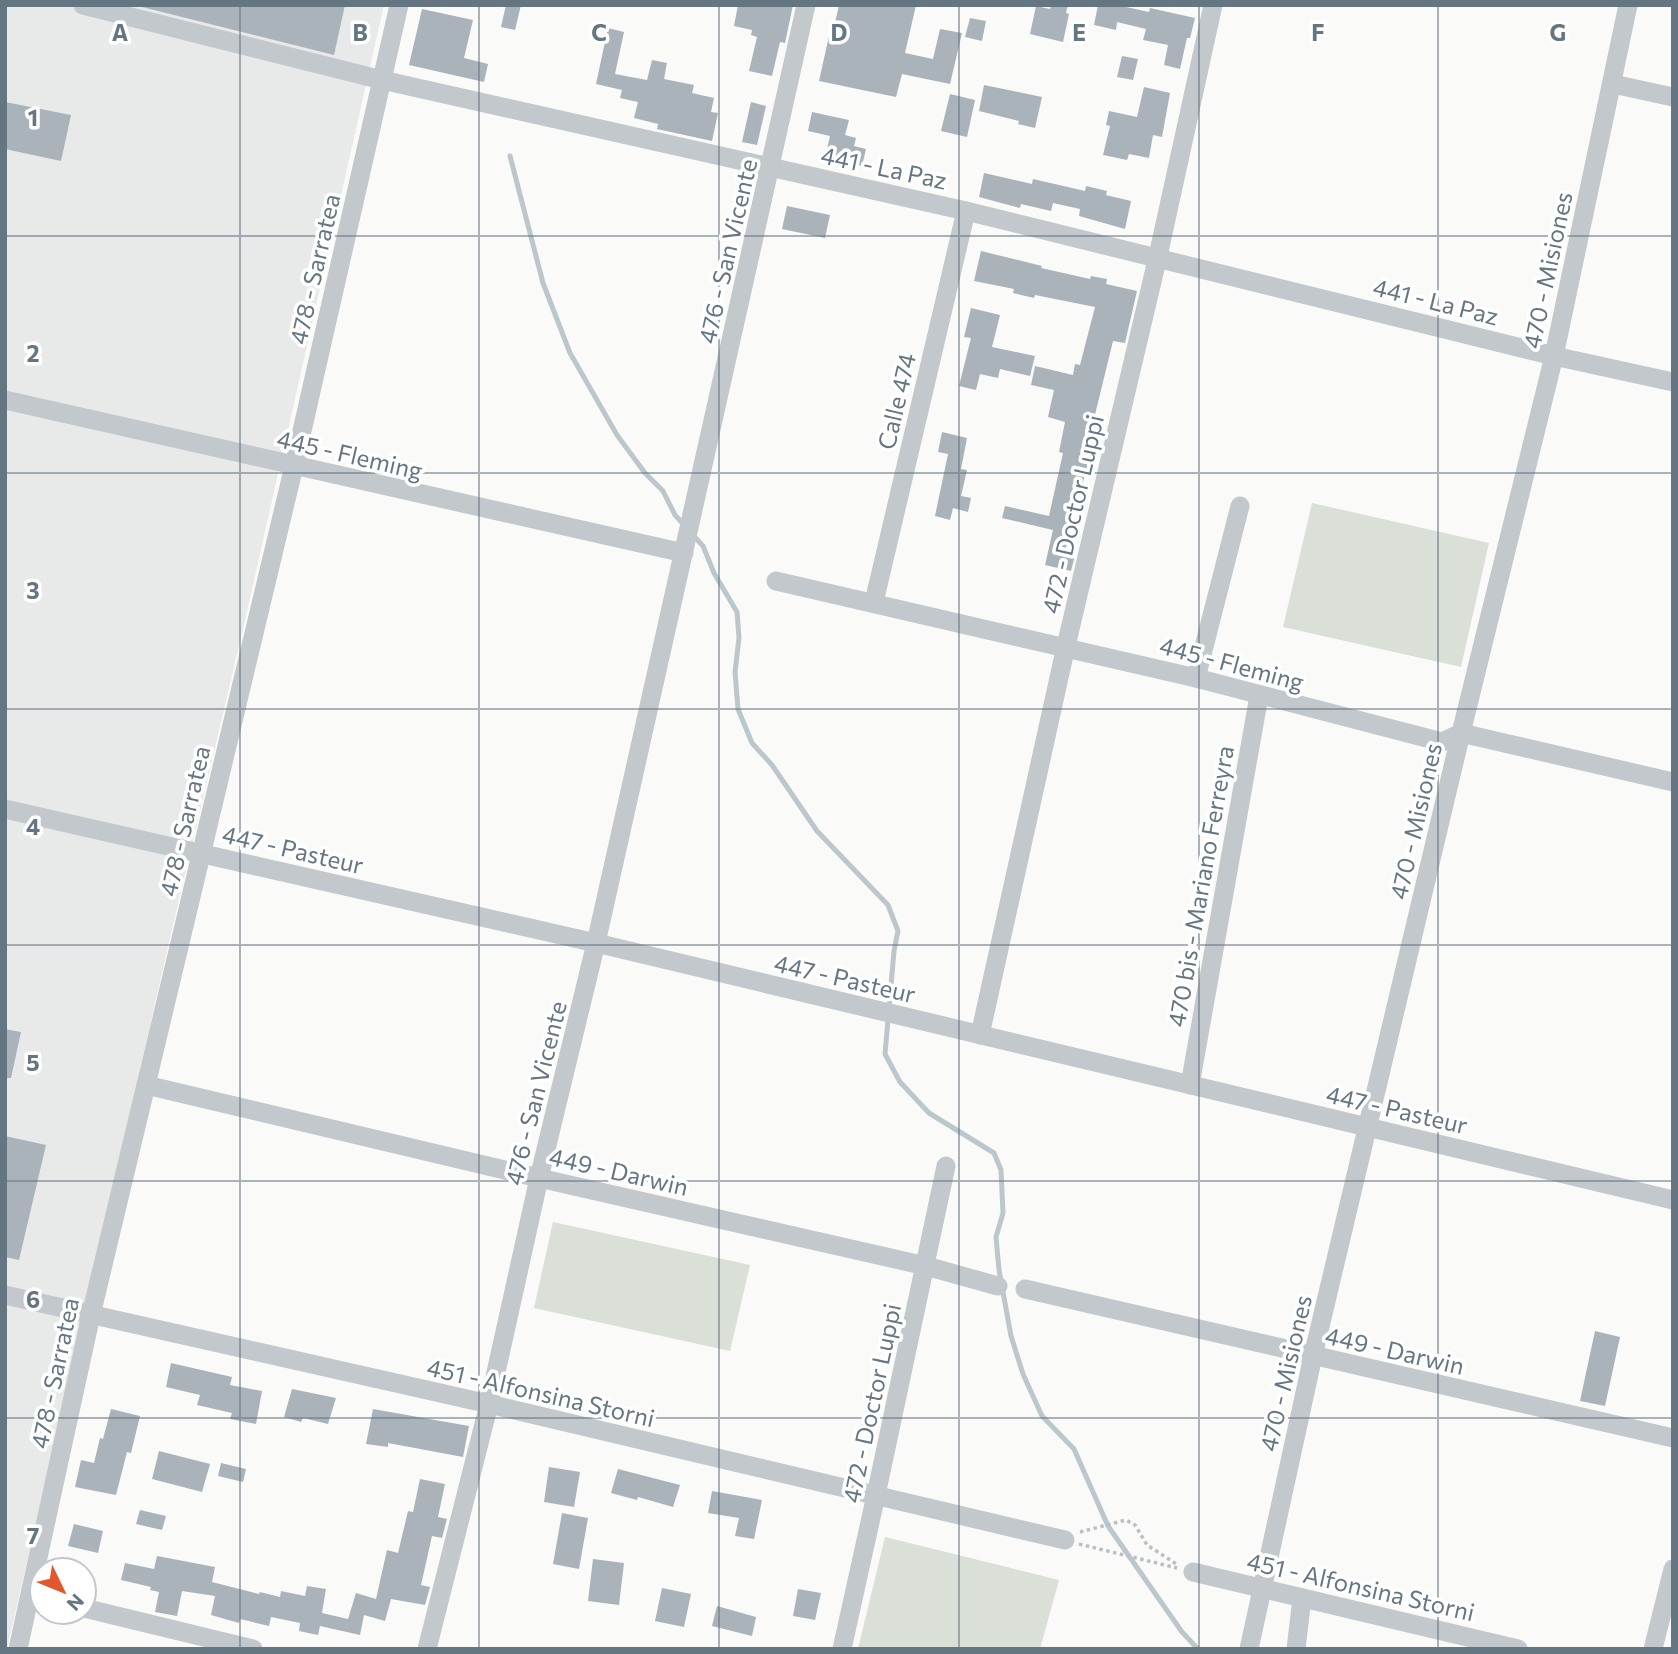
<svg xmlns="http://www.w3.org/2000/svg" width="1678" height="1654" font-family="Commissioner,sans-serif">
	<style>
		.built { fill: #e8e9e9 }
		.green { fill: #dadfd7 }
		.lines { fill: none; stroke-linecap: round; stroke-linejoin: round }
		.stream { stroke: #bbc7cb; stroke-width: 5 }
		.building { fill: #aab3b9 }
		.path { stroke: #bbbfc2; stroke-width: 3.5; stroke-dasharray: 3.5 3.5; stroke-linecap: butt }
		.street { stroke: #c3c8cc; stroke-width: 19 }
		.grid { fill: none; stroke: #657683; stroke-width: 2; stroke-opacity: 0.55 }
		.labels { text-anchor: middle; dominant-baseline: central; stroke-width: 7; stroke-linejoin: round; paint-order: stroke }
		.street-label { font-size: 24px; fill: #657683; stroke: #fff }
		.grid-label { font-size: 23px; text-anchor: middle; font-weight: bold; fill: #657683; stroke: #fff; stroke-width: 7; stroke-linejoin: round; paint-order: stroke }
	</style>
	<rect width="100%" height="100%" fill="#fafaf8"/>
	<!-- built -->
	<path class="built" d="M5 5H384L243 629 174 921 7 1649H5Z"/>
	<!-- green -->
	<g class="green">
		<path d="M1312 503 1489 543 1461 667 1283 627Z"/>
		<path d="M553 1222 750 1265 730 1351 534 1308Z"/>
		<path d="M885 1537 1059 1580 1040 1649H858Z"/>
	</g>
	<g class="lines">
		<!-- stream -->
		<g class="stream">
			<path d="M510 156 543 283 570 353 617 435 645 473 663 491 675 515 684 525"/>
			<path d="M693 535 703 546 714 573 737 612 739 638 735 672 738 709 752 743 772 765 817 831 888 905 898 931 894 951 885 1054 900 1082 929 1113 994 1153 1001 1170 1003 1213 996 1237 999 1270 1011 1336 1023 1374 1042 1416 1074 1449 1108 1526 1182 1632 1198 1649"/>
		</g>
	</g>
	<!-- building -->
	<g class="building">
		<path d="M134 5H345L334 55Z"/>
		<path d="M506 5H521L515 30 501 27Z"/>
		<path d="M738 5H793L785 43 780 42 772 76 749 71 757 37 751 35 752 30 734 26Z"/>
		<path d="M839 5H916L905 53 933 59 940 29 962 33 950 84 902 74 896 97 819 81 829 36H832Z"/>
		<path d="M1051 5H1068L1066 13 1069 14 1063 42 1030 34 1036 6 1050 9Z"/>
		<path d="M1098 5H1117L1149 12 1150 8 1195 18 1190 38H1187L1180 69 1164 65 1168 45 1143 40 1146 29 1117 22 1116 30 1094 25Z"/>
		<path d="M422 9 473 20 464 58 488 64 484 82 409 65Z"/>
		<path d="M970 18 986 21 982 41 965 37Z"/>
		<path d="M608 28 624 32 615 74 647 80 652 60 667 63 664 79 694 85 692 93 714 98 711 112 718 113 712 141 657 129 658 124 634 118 638 102 620 98 622 90 596 84Z"/>
		<path d="M1122 56 1138 59 1133 80 1117 77Z"/>
		<path d="M984 85 1042 97 1035 128 1018 124 1019 121 979 111Z"/>
		<path d="M1144 87 1170 93 1162 137 1153 135 1149 158 1129 154 1127 160 1103 155 1110 126 1106 125 1109 111 1137 117Z"/>
		<path d="M950 94 975 100 967 137 941 131Z"/>
		<path d="M5 102 71 115 61 161 5 149Z"/>
		<path d="M751 102 766 106 757 145 742 142Z"/>
		<path d="M812 112 849 120 845 135 856 138 854 146 866 149 862 166 825 158 830 136 808 131Z"/>
		<path d="M984 173 1032 184 1033 179 1085 191 1086 186 1107 191 1106 195 1131 201 1125 229 1079 216 1080 209 1053 203 1051 211 1021 204 1020 208 979 197Z"/>
		<path d="M787 206 830 215 825 238 782 229Z"/>
		<path d="M981 251 1042 266 1041 268 1090 279 1091 276 1107 279 1106 284 1137 291 1125 343 1113 341 1092 427 1087 426 1079 461 1088 463 1081 490 1073 488 1066 519 1072 521 1065 552 1075 555 1071 571 1045 565 1053 530 1002 518 1005 506 1049 516 1063 453 1059 452 1065 422 1048 417 1054 390 1031 385 1035 366 1073 375 1075 364 1080 365 1095 307 1035 295 1034 298 1013 293 1014 289 974 281Z"/>
		<path d="M971 308 1000 315 992 347 1035 356 1030 376 1000 369 998 378 980 374 976 390 959 386 971 338 964 337Z"/>
		<path d="M942 432 967 438 961 469 967 470 961 496 971 498 968 512 953 508 950 520 935 516 948 454 938 452Z"/>
		<path d="M5 1029 21 1032 11 1078H5Z"/>
		<path d="M5 1136 46 1145 19 1260 5 1257Z"/>
		<path d="M1595 1331 1620 1337 1605 1406 1580 1401Z"/>
		<path d="M171 1363 232 1377 230 1385 262 1391 256 1424 230 1419 232 1413 197 1405 200 1395 166 1387Z"/>
		<path d="M292 1389 336 1398 328 1424 303 1418 301 1422 284 1417Z"/>
		<path d="M111 1409 140 1416 131 1453 127 1452 116 1495 75 1487 81 1460 94 1463 100 1438 103 1439Z"/>
		<path d="M373 1409 469 1426 463 1457 388 1443V1447L366 1444Z"/>
		<path d="M159 1451 210 1464 202 1492 152 1479Z"/>
		<path d="M221 1463 246 1469 243 1482 218 1476Z"/>
		<path d="M549 1467 580 1472 574 1507 544 1502Z"/>
		<path d="M618 1469 680 1485 673 1507 638 1497 637 1500 611 1493Z"/>
		<path d="M420 1479 445 1484 438 1517 447 1519 442 1538 432 1536 421 1585 430 1587 425 1605 391 1599 385 1621 364 1615 360 1635 320 1626 318 1635 299 1631 300 1623 271 1617 269 1626 240 1619 239 1623 211 1615 215 1596 182 1591 177 1616 155 1612 159 1592 150 1590 151 1587 121 1580 125 1563 154 1569 157 1556 215 1567 212 1582 259 1594 260 1592 280 1597 281 1591 305 1596 307 1586 326 1589 322 1613 348 1619 356 1593 376 1599 387 1550 398 1553 408 1511 413 1512Z"/>
		<path d="M712 1491 762 1500 754 1539 735 1536 739 1518 708 1513Z"/>
		<path d="M140 1510 166 1516 162 1530 136 1524Z"/>
		<path d="M562 1513 588 1518 579 1569 553 1564Z"/>
		<path d="M74 1524 103 1531 98 1553 68 1546Z"/>
		<path d="M593 1559 624 1563 619 1605 588 1601Z"/>
		<path d="M662 1588 691 1594 684 1627 655 1621Z"/>
		<path d="M798 1589 821 1593 815 1620 793 1616Z"/>
		<path d="M717 1606 756 1617 752 1636 712 1626Z"/>
	</g>
	<g class="lines">
		<!-- path -->
		<g class="path">
			<path d="M1080 1532 1126 1520 1135 1525 1147 1545 1178 1565"/>
			<path d="M1079 1544 1177 1568"/>
		</g>
		<!-- street -->
		<g class="street">
			<path d="M83 5 382 80 966 211 1554 356 1673 382"/>
			<path d="M1613 84 1673 97"/>
			<path d="M5 400 684 553"/>
			<path d="M776 581 1196 678 1442 742 1461 733 1673 782"/>
			<path d="M874 602 966 211"/>
			<path d="M1196 678 1240 506"/>
			<path d="M5 809 596 943 1673 1200"/>
			<path d="M980 1035 1066 646 1158 256 1213 5"/>
			<path d="M146 1085 539 1178 926 1266 998 1286"/>
			<path d="M1190 1085 1259 696"/>
			<path d="M1025 1289 1673 1438"/>
			<path d="M5 1295 489 1404 1065 1540"/>
			<path d="M1193 1572 1518 1649"/>
			<path d="M84 1608 253 1649"/>
			<path d="M18 1649 91 1315 294 466 399 5"/>
			<path d="M427 1649 489 1404 539 1178 596 943 806 5"/>
			<path d="M842 1649 876 1495 946 1166"/>
			<path d="M1249 1649 1313 1356 1461 733 1554 356 1628 5"/>
			<path d="M1296 1649 1302 1598"/>
			<path d="M1653 1649 1673 1569"/>
		</g>
	</g>
	<!-- grid -->
	<path class="grid" d="M240 5V1649M479 5V1649M719 5V1649M959 5V1649M1199 5V1649M1438 5V1649M5 236H1673M5 473H1673M5 709H1673M5 945H1673M5 1181H1673M5 1418H1673"/>
	<g class="labels">
		<!-- street labels -->
		<g class="street-label">
			<text transform="translate(884 167) rotate(12)">441 - La Paz</text>
			<text transform="translate(727 251) rotate(-77)">476 - San Vicente</text>
			<text transform="translate(314 269) rotate(-77)">478 - Sarratea</text>
			<text transform="translate(1547 270) rotate(-78)">470 - Misiones</text>
			<text transform="translate(1436 301) rotate(14)">441 - La Paz</text>
			<text transform="translate(896 401) rotate(-77)">Calle 474</text>
			<text transform="translate(350 454) rotate(13)">445 - Fleming</text>
			<text transform="translate(1072 514) rotate(-77)">472 - Doctor Luppi</text>
			<text transform="translate(1232 663) rotate(15)">445 - Fleming</text>
			<text transform="translate(184 821) rotate(-77)">478 - Sarratea</text>
			<text transform="translate(1415 821) rotate(-77)">470 - Misiones</text>
			<text transform="translate(293 849) rotate(13)">447 - Pasteur</text>
			<text transform="translate(1200 886) rotate(-80)">470 bis - Mariano Ferreyra</text>
			<text transform="translate(845 978) rotate(13)">447 - Pasteur</text>
			<text transform="translate(535 1093) rotate(-76)">476 - San Vicente</text>
			<text transform="translate(1397 1109) rotate(13)">447 - Pasteur</text>
			<text transform="translate(619 1171) rotate(13)">449 - Darwin</text>
			<text transform="translate(1395 1350) rotate(13)">449 - Darwin</text>
			<text transform="translate(54 1373) rotate(-78)">478 - Sarratea</text>
			<text transform="translate(1285 1373) rotate(-77)">470 - Misiones</text>
			<text transform="translate(541 1392) rotate(13)">451 - Alfonsina Storni</text>
			<text transform="translate(871 1403) rotate(-78)">472 - Doctor Luppi</text>
			<text transform="translate(1361 1586) rotate(13)">451 - Alfonsina Storni</text>
		</g>
	</g>
	<g class="grid-label">
		<text x="120" y="41">A</text>
		<text x="360" y="41">B</text>
		<text x="599" y="41">C</text>
		<text x="839" y="41">D</text>
		<text x="1079" y="41">E</text>
		<text x="1318" y="41">F</text>
		<text x="1558" y="41">G</text>
		<text x="33" y="126">1</text>
		<text x="33" y="362">2</text>
		<text x="33" y="599">3</text>
		<text x="33" y="835">4</text>
		<text x="33" y="1071">5</text>
		<text x="33" y="1308">6</text>
		<text x="33" y="1544">7</text>
	</g>
	<!-- border -->
	<rect width="1678" height="1654" fill="none" stroke="#657683" stroke-width="14"/>
	<!-- north arrow -->
	<g transform="translate(63 1591) rotate(133)"><circle r="33" fill="#ffffff" stroke="#c1c8cd" stroke-width="2"/>
	<path d="M0-5L12 26L0 18L-12 26Z" fill="#e4572e"/>
	<text y="-10" font-size="19" font-weight="bold" text-anchor="middle" fill="#657683">N</text>
	</g>
</svg>
